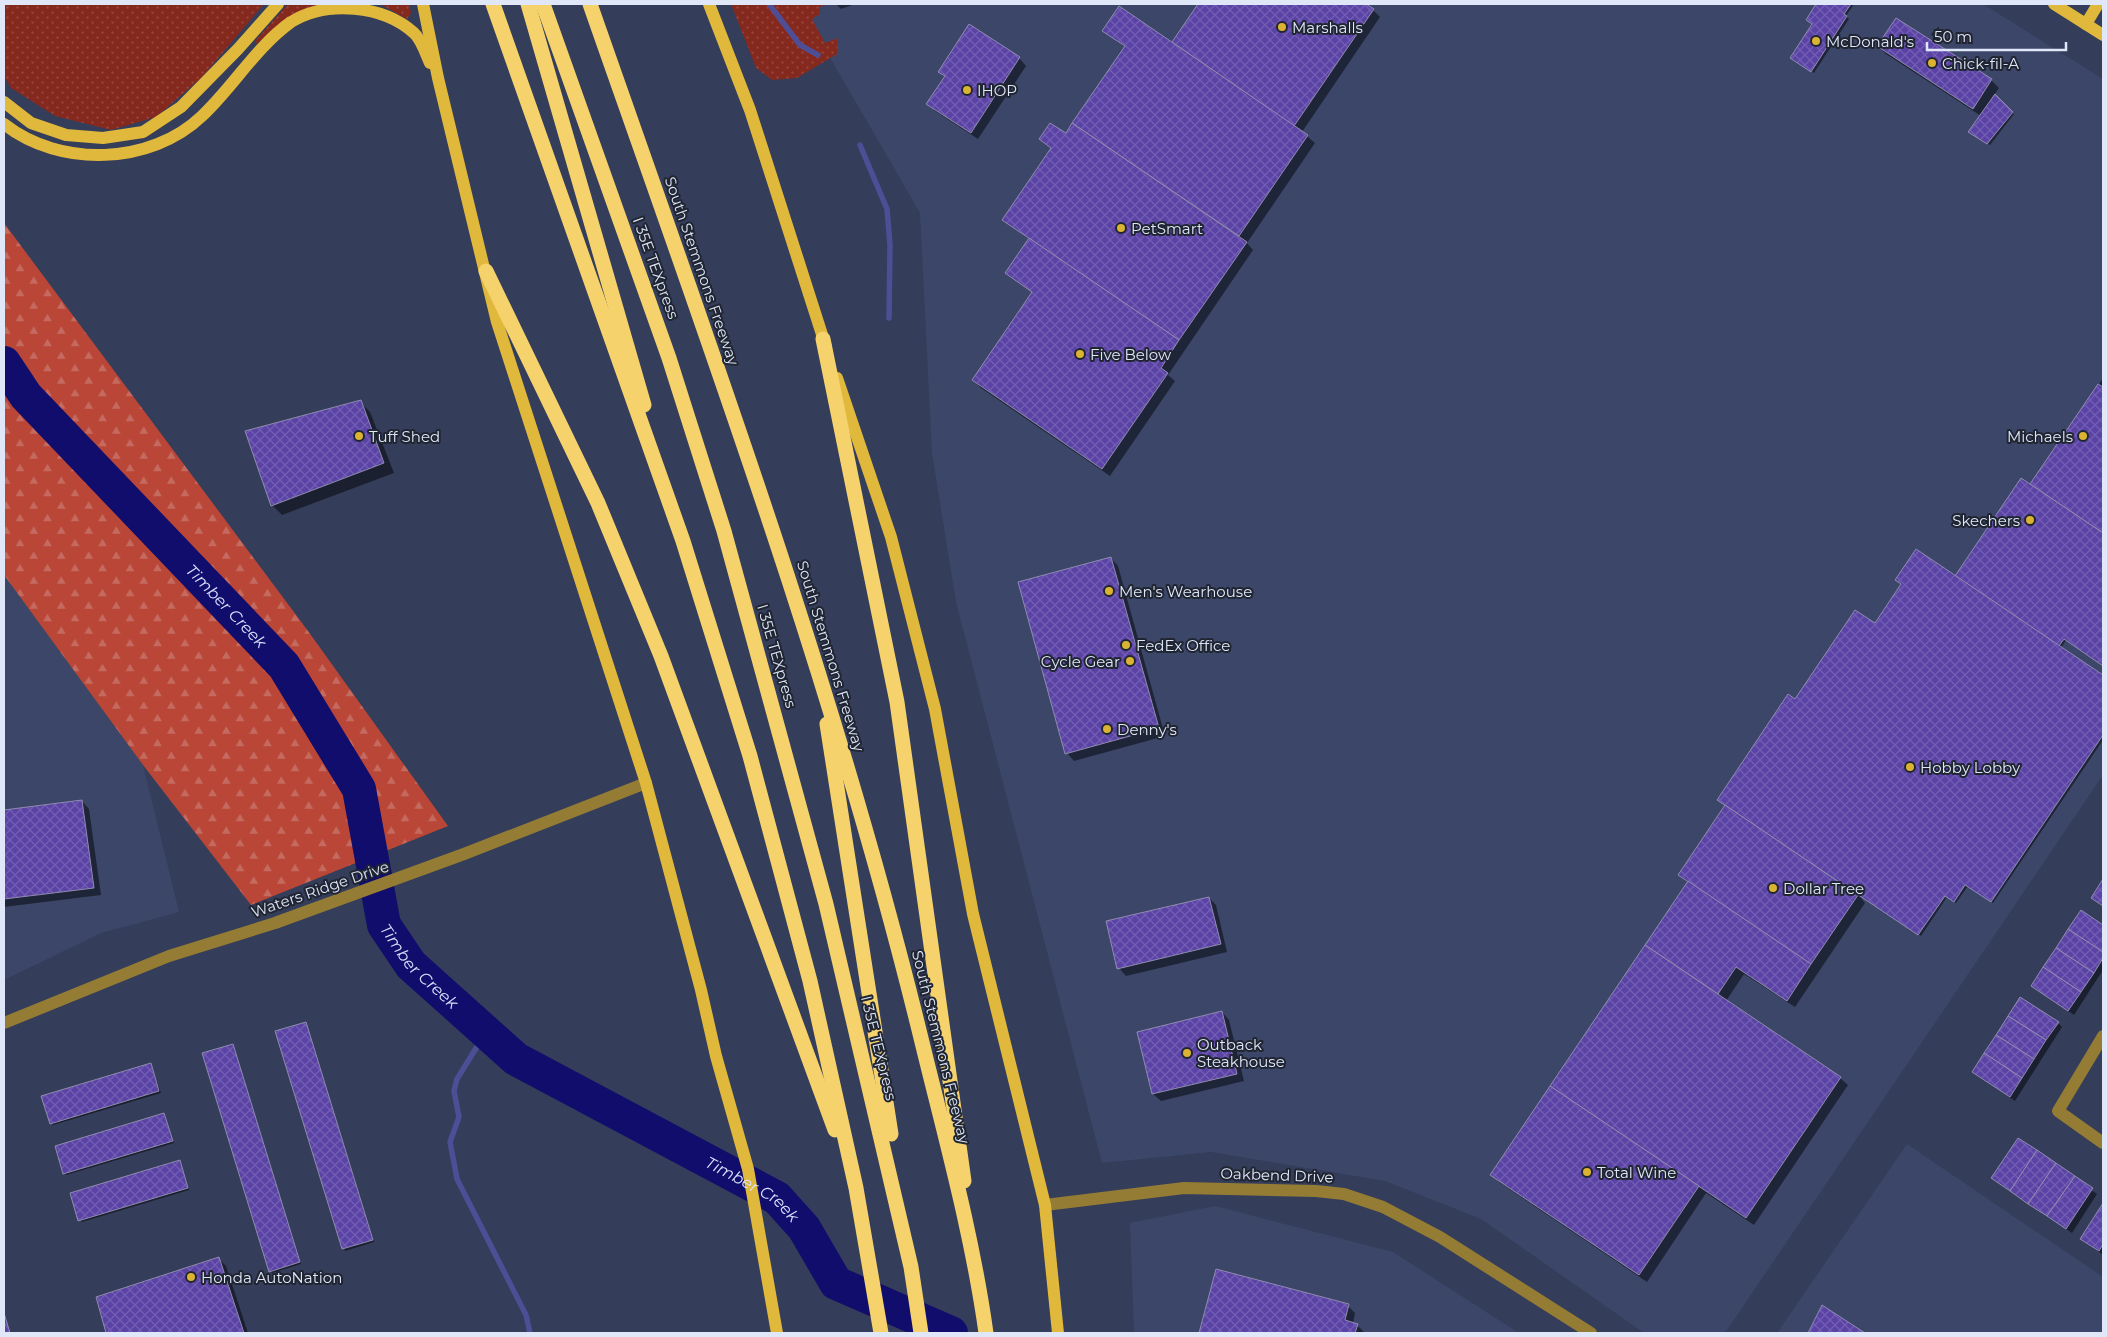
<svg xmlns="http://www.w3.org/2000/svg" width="2107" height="1337" font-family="Montserrat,sans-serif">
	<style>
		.built { fill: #3b4669 }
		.grass { fill: url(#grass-dots) }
		.forest { fill: url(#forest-firs) }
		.shadow { fill: #0007 }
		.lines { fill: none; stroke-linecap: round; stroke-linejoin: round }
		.stream { stroke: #4e4e96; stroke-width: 5.5 }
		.river { stroke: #100d6c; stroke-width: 34 }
		.building { fill: url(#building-cross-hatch); stroke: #8f8bae }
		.minor { stroke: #947c34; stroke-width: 12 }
		.major { stroke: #e0b83b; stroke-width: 12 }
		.highway { stroke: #f5d26c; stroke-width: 15 }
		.poi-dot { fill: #dbb333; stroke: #202532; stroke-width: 2 }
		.labels { text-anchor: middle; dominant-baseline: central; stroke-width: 4; stroke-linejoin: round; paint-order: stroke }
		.poi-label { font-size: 15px; fill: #e0e7f9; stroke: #202532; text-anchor: start }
		.street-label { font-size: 15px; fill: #e0e7f9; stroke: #202532 }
		.water-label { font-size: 16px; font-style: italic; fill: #d9e2fc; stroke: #202532 }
	</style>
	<defs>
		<pattern id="grass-dots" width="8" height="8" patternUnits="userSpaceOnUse" patternTransform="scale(1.25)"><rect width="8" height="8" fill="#85291e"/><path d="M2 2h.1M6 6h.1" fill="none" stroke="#96483f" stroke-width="1.8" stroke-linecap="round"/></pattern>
		<pattern id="forest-firs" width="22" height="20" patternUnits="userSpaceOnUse" patternTransform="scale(1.25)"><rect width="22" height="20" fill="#b94637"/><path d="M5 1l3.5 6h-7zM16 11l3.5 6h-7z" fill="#c56a5f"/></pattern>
		<pattern id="building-cross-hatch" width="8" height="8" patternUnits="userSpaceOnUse" patternTransform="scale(1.25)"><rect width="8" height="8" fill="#5b43a6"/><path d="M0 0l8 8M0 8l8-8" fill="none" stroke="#725eb3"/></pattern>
	</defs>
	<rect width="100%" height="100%" fill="#343d5a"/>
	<!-- built -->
	<g class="built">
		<path d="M799 4H1983L2103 79V775L1725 1333H1644L1481 1219 1385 1181 1211 1152 1102 1163 956 602 932 453 920 213Z"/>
		<path d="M4 575 143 765 179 912 101 933 4 980Z"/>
		<path d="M1907 1144 2103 1277V1333H1777Z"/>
		<path d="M1215 1206 1393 1252 1519 1333H1134L1130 1223Z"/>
	</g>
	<!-- grass -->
	<g class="grass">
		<path d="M4 4H264L201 78 156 117 111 130 55 116 11 88 4 76Z"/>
		<path d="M288 4H320L293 15 256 44 255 41Z"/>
		<path d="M380 4H409L411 13 407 19Z"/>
		<path d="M731 4H828L820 7V14L812 19 825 43 838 38 837 54 797 78 772 80 756 68Z"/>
	</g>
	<!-- forest -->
	<path class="forest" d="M4 223 308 631 448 826 251 905 143 765 4 575Z"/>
	<!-- shadow -->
	<g class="shadow">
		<path d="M836 4H855L841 9Z"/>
		<path d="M1199 4H1367L1380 17 1302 132 1315 143 1247 243 1253 250 1168 375 1175 381 1110 476 981 388 973 380 1033 293 1007 273 1030 240 1004 220 1052 149 1041 139 1066 135 1125 47 1104 30 1172 44Z"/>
		<path d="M1818 4H1854L1846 16 1849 19 1814 73 1793 59 1813 24 1807 20Z"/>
		<path d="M1896 20 1991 80 1999 88 1994 95 2014 114 1990 145 1972 134 1981 116 1886 54 1878 46Z"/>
		<path d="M1019 58 1026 66 978 139 935 111 928 104 946 77 940 71Z"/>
		<path d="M2103 378V665L2066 640 2061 648 2103 677V740L1993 903 1968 886 1956 903 1947 897 1921 936 1857 893 1865 903 1795 1007 1744 974 1726 1001 1840 1078 1848 1085 1754 1225 1706 1193 1647 1282 1499 1182 1492 1175 1688 883 1679 875 1795 701 1876 625 1955 577 2031 485Z"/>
		<path d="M360 402 370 412 394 473 282 515 272 505Z"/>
		<path d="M1111 558 1118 566 1165 736 1074 761 1067 753Z"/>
		<path d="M82 801 89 809 101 895 4 907V811Z"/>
		<path d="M1209 898 1216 905 1227 952 1126 976 1119 968Z"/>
		<path d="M2081 912 2103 927V970L2074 1015 2032 986Z"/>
		<path d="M1222 1012 1229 1020 1244 1081 1161 1101 1153 1094 1138 1033Z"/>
		<path d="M306 1023 374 1242 345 1251 277 1032Z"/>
		<path d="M2058 1023 2062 1027 2015 1101 1973 1072Z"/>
		<path d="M233 1045 301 1264 272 1273 270 1271Z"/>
		<path d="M151 1065 161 1093 53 1125 51 1123Z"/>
		<path d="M164 1115 174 1143 66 1175 64 1173Z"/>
		<path d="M2018 1140 2097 1194 2072 1233 1992 1178Z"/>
		<path d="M179 1162 189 1190 82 1222 80 1220Z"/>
		<path d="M2103 1205V1255L2081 1238Z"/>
		<path d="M218 1258 226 1266 248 1333H109L97 1297Z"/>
		<path d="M1216 1271 1348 1306 1355 1313 1353 1324 1357 1325 1365 1333H1200Z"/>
		<path d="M1823 1307 1863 1333H1809Z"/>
	</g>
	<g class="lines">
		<!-- stream -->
		<g class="stream">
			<path d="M769 4 800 45 818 55"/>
			<path d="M860 145 887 209 890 245 889 318"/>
			<path d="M486 1032 457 1079 454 1091 459 1117 450 1142 457 1179 526 1315 530 1333"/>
		</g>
		<!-- river -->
		<path class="river" id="s1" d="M4 363 26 396 284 666 359 789 384 925 411 965 516 1059 777 1198 804 1228 836 1283 951 1333"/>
	</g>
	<!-- building -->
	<g class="building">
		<path d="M1198 4H1366L1374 9 1294 126 1172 42Z"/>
		<path d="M1816 4H1851L1844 14 1847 16 1811 72 1790 58 1812 24 1806 20Z"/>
		<path d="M1119 6 1308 135 1239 236 1072 123 1125 46 1102 31Z"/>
		<path d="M1896 18 1992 79 1973 109 1877 46Z"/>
		<path d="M969 24 1020 57 971 133 926 104 945 76 938 72Z"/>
		<path d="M1995 94 2013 112 1987 144 1968 132Z"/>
		<path d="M1050 123 1066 133 1072 123 1247 242 1179 340 1002 220 1051 148 1039 139Z"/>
		<path d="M1029 238 1179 340 1161 368 1168 373 1102 469 972 380 1032 292 1005 273Z"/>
		<path d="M2098 384 2103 387V533L2030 484Z"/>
		<path d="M361 400 384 463 271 506 245 431Z"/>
		<path d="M2021 478 2103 533V666L2064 639 2059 646 1955 576Z"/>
		<path d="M1916 549 2103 675V735L1991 902 1965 885 1954 902 1945 896 1918 935 1717 800 1788 694 1795 699 1855 610 1875 623 1901 584 1895 580Z"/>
		<path d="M1111 557 1159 728 1065 754 1018 582Z"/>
		<path d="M82 800 94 888 4 899V810Z"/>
		<path d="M1725 805 1858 895 1811 964 1678 875Z"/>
		<path d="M2103 879V906L2091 898Z"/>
		<path d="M1688 881 1811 964 1787 1001 1736 967 1718 994 1645 945Z"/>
		<path d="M1209 897 1221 944 1117 969 1106 921Z"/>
		<path d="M2081 910 2103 925V952L2068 929Z"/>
		<path d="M2068 929 2103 952V958L2094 973 2056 948Z"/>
		<path d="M1645 945 1841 1077 1746 1218 1550 1086Z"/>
		<path d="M2056 948 2094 973 2081 992 2043 967Z"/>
		<path d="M2043 967 2081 992 2068 1011 2031 986Z"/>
		<path d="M2020 997 2059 1022 2046 1040 2008 1016Z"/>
		<path d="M1222 1011 1237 1074 1152 1094 1137 1032Z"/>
		<path d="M2008 1016 2046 1040 2034 1059 1996 1035Z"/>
		<path d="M306 1022 373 1240 342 1249 275 1031Z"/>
		<path d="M1996 1035 2034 1059 2022 1078 1984 1053Z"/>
		<path d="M233 1044 300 1262 269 1272 202 1053Z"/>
		<path d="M1984 1053 2022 1078 2010 1097 1972 1072Z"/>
		<path d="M151 1063 159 1091 50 1124 41 1096Z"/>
		<path d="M1550 1086 1699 1186 1639 1275 1490 1175Z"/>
		<path d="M164 1113 173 1141 63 1174 55 1146Z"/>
		<path d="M2018 1138 2037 1150 2010 1191 1991 1178Z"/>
		<path d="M2037 1150 2056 1163 2028 1204 2010 1191Z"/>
		<path d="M180 1160 188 1188 78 1221 70 1193Z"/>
		<path d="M2056 1163 2075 1176 2047 1216 2028 1204Z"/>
		<path d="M2075 1176 2093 1188 2066 1229 2047 1216Z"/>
		<path d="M2103 1203V1244L2099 1251 2080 1239Z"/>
		<path d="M219 1257 244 1333H106L96 1297Z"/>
		<path d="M1216 1269 1349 1304 1345 1320 1358 1324 1355 1333H1199Z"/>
		<path d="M1822 1305 1865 1333H1808Z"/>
		<path d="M4 1313 10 1333H4Z"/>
	</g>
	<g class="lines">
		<!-- minor -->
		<g class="minor">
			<path d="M4 1023 169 956 275 923 464 854 646 783"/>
			<path d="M2103 1036 2058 1111 2103 1143"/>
			<path d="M1045 1205 1184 1188 1316 1191 1344 1194 1383 1207 1440 1237 1591 1333"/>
		</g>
		<!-- major -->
		<g class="major">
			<path d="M423 4 438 78 497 322 646 783 701 990 716 1056 748 1169 777 1333"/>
			<path d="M709 4 750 110 826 347"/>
			<path d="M2054 4 2103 35"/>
			<path d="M2086 24 2098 4"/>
			<path d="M4 102 31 123 66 135 103 138 143 132 181 107 238 49 278 4"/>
			<path d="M4 124C60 168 151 165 202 116 233 87 256 47 291 22 327 0 383 5 414 33 421 39 426 54 430 63"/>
			<path d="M837 378 891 537 935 709 973 914 1045 1205 1058 1333"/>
		</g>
		<!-- highway -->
		<g class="highway">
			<path d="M493 4 683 541 750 756 810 981 856 1188 881 1333"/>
			<path d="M528 4 644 405"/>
			<path d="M543 4 669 358 724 531 826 904 911 1267 921 1333"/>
			<path d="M590 4C709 344 834 683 920 1034 944 1133 972 1232 986 1333"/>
			<path d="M486 271 598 503 661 656 835 1130"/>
			<path d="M823 339 897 702 964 1181"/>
			<path d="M827 724 891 1134"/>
		</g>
	</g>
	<!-- markers -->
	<g class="poi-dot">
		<circle cx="1282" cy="27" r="5"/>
		<circle cx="1816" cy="41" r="5"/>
		<circle cx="1932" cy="63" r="5"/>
		<circle cx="967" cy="90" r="5"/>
		<circle cx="1121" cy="228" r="5"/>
		<circle cx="1080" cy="354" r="5"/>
		<circle cx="359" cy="436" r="5"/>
		<circle cx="2083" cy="436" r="5"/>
		<circle cx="2030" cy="520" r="5"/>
		<circle cx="1109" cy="591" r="5"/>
		<circle cx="1126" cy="645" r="5"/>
		<circle cx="1130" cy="661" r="5"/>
		<circle cx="1107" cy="729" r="5"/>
		<circle cx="1910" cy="767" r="5"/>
		<circle cx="1773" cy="888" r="5"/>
		<circle cx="1187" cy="1053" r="5"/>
		<circle cx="1587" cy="1172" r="5"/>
		<circle cx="191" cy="1277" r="5"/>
	</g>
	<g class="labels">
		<!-- poi labels -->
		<g class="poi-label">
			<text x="1292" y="27">Marshalls</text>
			<text x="1826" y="41">McDonald's</text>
			<text x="1942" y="63">Chick-fil-A</text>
			<text x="977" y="90">IHOP</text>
			<text x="1131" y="228">PetSmart</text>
			<text x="1090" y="354">Five Below</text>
			<text x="369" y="436">Tuff Shed</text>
			<text x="2073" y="436" text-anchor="end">Michaels</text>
			<text x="2020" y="520" text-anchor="end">Skechers</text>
			<text x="1119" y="591">Men's Wearhouse</text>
			<text x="1136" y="645">FedEx Office</text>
			<text x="1120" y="661" text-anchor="end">Cycle Gear</text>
			<text x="1117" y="729">Denny's</text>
			<text x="1920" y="767">Hobby Lobby</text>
			<text x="1783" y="888">Dollar Tree</text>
			<text x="1197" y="1044">Outback<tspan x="1197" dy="17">Steakhouse</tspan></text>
			<text x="1597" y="1172">Total Wine</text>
			<text x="201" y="1277">Honda AutoNation</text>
		</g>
		<!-- street labels -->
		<g class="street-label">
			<text transform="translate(656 268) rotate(70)">I 35E TEXpress</text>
			<text transform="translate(702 271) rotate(71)">South Stemmons Freeway</text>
			<text transform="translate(777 656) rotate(74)">I 35E TEXpress</text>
			<text transform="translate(831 656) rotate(73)">South Stemmons Freeway</text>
			<text transform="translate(320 889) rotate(-19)">Waters Ridge Drive</text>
			<text transform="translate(941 1047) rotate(76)">South Stemmons Freeway</text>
			<text transform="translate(879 1048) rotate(76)">I 35E TEXpress</text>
			<text transform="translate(1277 1175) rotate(2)">Oakbend Drive</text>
		</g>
		<!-- water labels -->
		<g class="water-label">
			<text stroke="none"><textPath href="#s1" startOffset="330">Timber Creek</textPath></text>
			<text stroke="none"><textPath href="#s1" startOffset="750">Timber Creek</textPath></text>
			<text stroke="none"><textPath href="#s1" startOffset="1155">Timber Creek</textPath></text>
		</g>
	</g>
	<!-- border -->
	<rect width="2107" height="1337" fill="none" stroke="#e0e7f9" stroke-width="10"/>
	<!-- scale -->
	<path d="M1927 42v8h139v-8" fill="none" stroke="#e0e7f9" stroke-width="2.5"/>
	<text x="1934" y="42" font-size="15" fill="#e0e7f9" stroke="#202532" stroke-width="4" paint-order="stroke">50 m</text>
</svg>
